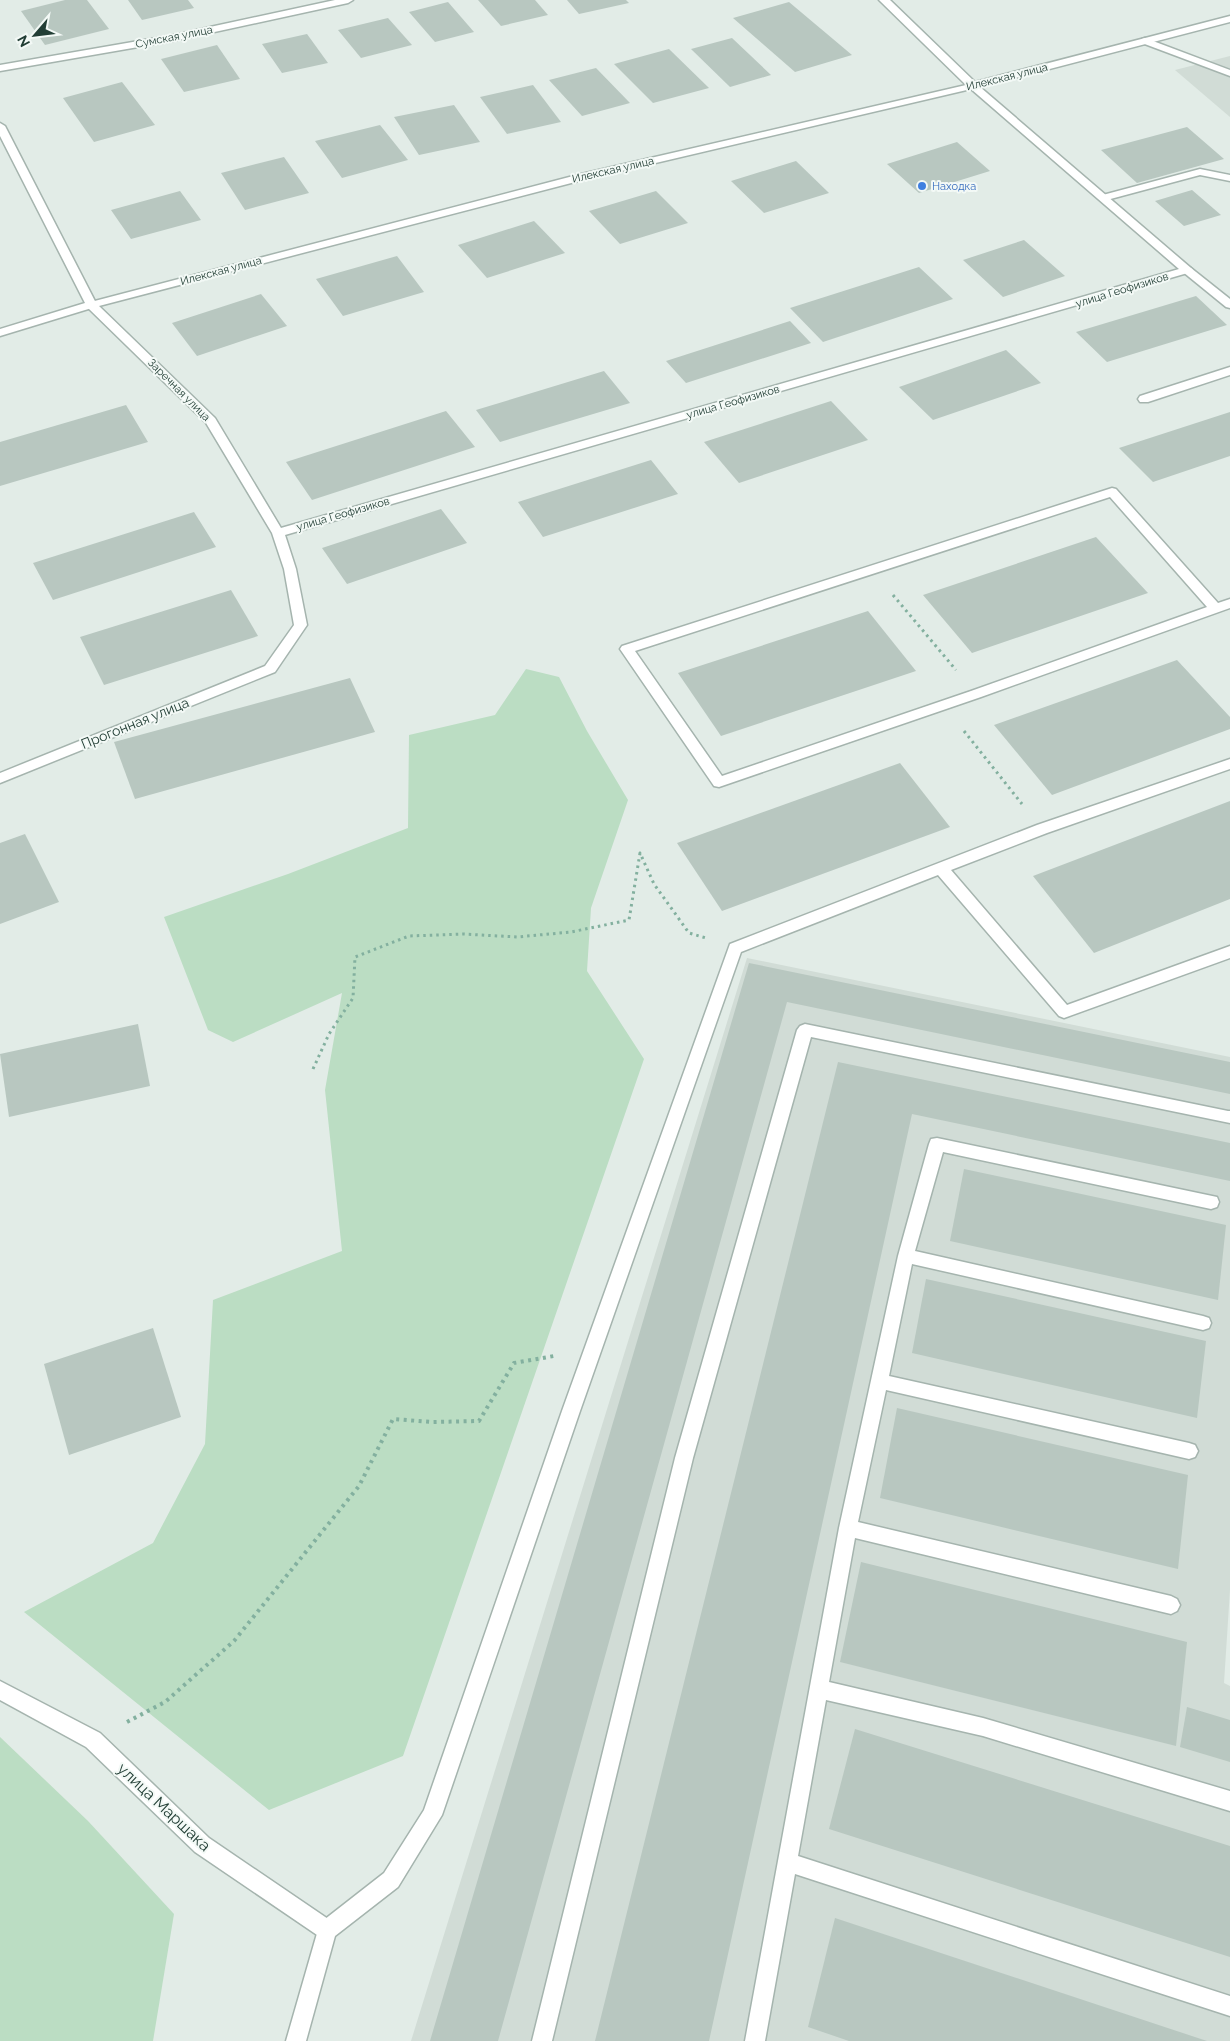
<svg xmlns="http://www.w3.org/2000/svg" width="1230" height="2041" font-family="Raleway,sans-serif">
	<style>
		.built { fill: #d1dcd6 }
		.green { fill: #bbddc3 }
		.building { fill: #b8c7c0 }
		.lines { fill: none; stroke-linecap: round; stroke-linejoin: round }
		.service-casing { stroke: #a5b4ae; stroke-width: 3 }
		.minor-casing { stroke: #a5b4ae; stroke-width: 3 }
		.tertiary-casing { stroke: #a5b4ae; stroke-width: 3 }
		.path-far1 { stroke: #83b09f; stroke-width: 3; stroke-dasharray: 2.5 4; stroke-linecap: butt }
		.path { stroke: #83b09f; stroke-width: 4; stroke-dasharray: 3 4.5; stroke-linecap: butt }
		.service { fill: #fff; fill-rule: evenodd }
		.minor { fill: #fff; fill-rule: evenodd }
		.tertiary { fill: #fff; fill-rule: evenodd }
		.shop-dot { fill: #3f7fe0; stroke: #f3f9f6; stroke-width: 2 }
		.labels { text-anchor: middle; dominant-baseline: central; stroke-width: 4; stroke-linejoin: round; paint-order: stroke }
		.far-street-label { font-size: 11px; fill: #223e35; stroke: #f3f9f6 }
		.far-shop-label { font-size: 11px; fill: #366cbe; stroke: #f3f9f6; text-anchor: start }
		.street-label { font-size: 14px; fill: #223e35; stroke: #f3f9f6 }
		.near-street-label { font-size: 16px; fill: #223e35; stroke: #f3f9f6 }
	</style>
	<rect width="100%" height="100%" fill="#e2ece7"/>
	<!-- built -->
	<g class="built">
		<path d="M1230 56V117L1175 70Z"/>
		<path d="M747 958 1230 1057V1590L1224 1683 1230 1686V2041H411Z"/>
	</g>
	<!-- green -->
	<g class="green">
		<path d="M526 669 559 677 587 731 628 800 591 908 587 971 644 1059 403 1756 269 1810 24 1612 153 1543 205 1444 213 1300 342 1251 325 1090 342 993 233 1042 208 1030 164 917 288 874 408 828 409 735 495 715Z"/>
		<path d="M0 1737 88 1821 174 1914 153 2041H0Z"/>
	</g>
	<!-- building -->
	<g class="building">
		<path d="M65 0H87L109 29 45 45 21 11Z"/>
		<path d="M128 0H188L194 8 142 20Z"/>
		<path d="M478 0H535L548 15 501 26Z"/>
		<path d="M567 0H626L629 3 579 14Z"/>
		<path d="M448 2 474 32 435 42 409 12Z"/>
		<path d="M789 2 852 55 795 72 733 18Z"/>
		<path d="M388 18 412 45 361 58 338 30Z"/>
		<path d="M307 34 328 63 282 73 262 44Z"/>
		<path d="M732 38 771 75 730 87 691 49Z"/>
		<path d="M217 45 240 79 184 92 161 59Z"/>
		<path d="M669 49 709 88 653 103 614 64Z"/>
		<path d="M596 68 630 103 582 116 549 80Z"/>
		<path d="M122 82 155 125 94 142 63 98Z"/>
		<path d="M533 85 561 122 507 134 480 97Z"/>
		<path d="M454 105 480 142 419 155 394 117Z"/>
		<path d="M380 125 408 160 342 178 315 141Z"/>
		<path d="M1187 127 1224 159 1137 183 1101 150Z"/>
		<path d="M957 142 990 171 919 193 887 164Z"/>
		<path d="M284 157 309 193 245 210 221 173Z"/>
		<path d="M796 161 829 193 764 213 731 181Z"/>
		<path d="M1192 190 1221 215 1184 226 1155 201Z"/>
		<path d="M180 191 201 220 131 239 111 210Z"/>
		<path d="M656 191 688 223 620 244 589 211Z"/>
		<path d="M534 221 565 253 487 278 458 245Z"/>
		<path d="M1024 240 1065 276 1003 297 963 260Z"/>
		<path d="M397 256 424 292 343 316 316 279Z"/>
		<path d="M919 267 953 299 823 342 790 308Z"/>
		<path d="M261 294 287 326 197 356 172 323Z"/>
		<path d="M1196 296 1227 325 1107 362 1076 332Z"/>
		<path d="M790 321 811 343 686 383 666 361Z"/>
		<path d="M1006 350 1041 383 933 420 899 387Z"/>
		<path d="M604 371 630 403 500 442 476 410Z"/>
		<path d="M831 401 868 440 739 483 704 442Z"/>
		<path d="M126 405 148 442 0 486V442Z"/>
		<path d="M446 411 475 447 312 500 286 462Z"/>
		<path d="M1230 412V456L1153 482 1119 448Z"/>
		<path d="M651 460 678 494 543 537 518 502Z"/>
		<path d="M441 509 467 543 347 584 322 548Z"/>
		<path d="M194 512 216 547 53 600 33 563Z"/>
		<path d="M1096 537 1148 593 972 653 923 595Z"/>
		<path d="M231 590 258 636 104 685 80 637Z"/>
		<path d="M868 611 916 671 721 736 678 673Z"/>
		<path d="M1177 660 1230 717V729L1052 795 994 725Z"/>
		<path d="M350 678 375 732 135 799 114 742Z"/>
		<path d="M900 763 950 827 722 911 677 843Z"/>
		<path d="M1230 801V899L1094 953 1033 876Z"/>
		<path d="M25 834 59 902 0 924V843Z"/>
		<path d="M749 963 1230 1062V1094L787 1002 498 2041H430Z"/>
		<path d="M138 1024 150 1086 9 1117 0 1054Z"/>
		<path d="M838 1062 1230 1143V1181L912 1114 709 2041H595Z"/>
		<path d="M964 1169 1226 1225 1218 1300 950 1241Z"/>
		<path d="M926 1279 1206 1341 1197 1418 912 1353Z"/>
		<path d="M153 1328 181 1417 69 1455 44 1364Z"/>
		<path d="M897 1408 1188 1475 1178 1569 880 1498Z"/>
		<path d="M861 1562 1187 1642 1176 1746 840 1662Z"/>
		<path d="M1187 1707 1230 1720V1762L1180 1747Z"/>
		<path d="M855 1729 1230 1846V1957L829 1829Z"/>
		<path d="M835 1918 1207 2041H849L808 2027Z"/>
	</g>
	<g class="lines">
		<!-- service casing -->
		<g class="service-casing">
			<g id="service">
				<path d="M1145 38 1230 70V76L1142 43V39Z"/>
				<path d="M1200 169 1230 175V181L1200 175 1103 201 1098 198 1099 196Z"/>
				<path d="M1187 267 1191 268 1230 299V308L1226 307 1183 272 1181 270 1183 268Z"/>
				<path d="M1230 367V375L1148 402H1140L1138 399 1140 396Z"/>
				<path d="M1112 488 1116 489 1218 603 1230 599V608L981 697 719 787 714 786 620 649 622 646ZM1110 497 1207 607 971 691 722 776 635 651Z"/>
				<path d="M1230 759V769L1047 833 951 870 1067 1005 1230 946V958L1064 1018 1059 1016 938 875 741 952 580 1411 442 1815 398 1887 335 1936 306 2041H286L320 1923 384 1873 424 1810 562 1411 730 944 1037 825Z"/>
				<path d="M805 1024 1228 1111H1230V1123L811 1037 693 1458 552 2041H532L675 1458 797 1030 800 1026Z"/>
				<path d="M937 1138 1217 1197 1219 1202 1217 1207 1211 1209 943 1152 915 1251 1203 1316 1209 1318 1211 1323 1209 1328 1203 1330 912 1264 889 1376 1189 1443 1195 1445 1198 1451 1195 1457 1189 1459 886 1390 858 1522 1171 1596 1177 1599 1180 1605 1177 1611 1171 1614 855 1538 829 1682 983 1718 1230 1791V1811L983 1736 826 1700 798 1856 1230 1996V2016L795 1874 765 2041H745L839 1528 898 1256 929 1144 931 1139Z"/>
			</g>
		</g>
		<!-- minor casing -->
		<g class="minor-casing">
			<g id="minor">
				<path d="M335 0H353L348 3 173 41 0 71V65L173 35Z"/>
				<path d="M879 0H890L975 82 1230 16V22L980 87 1191 268 1193 270 1191 272 285 535 296 569 307 625 275 672 0 783V773L265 666 294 625 284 569 272 533 206 423 87 307 85 305 87 303 577 175 966 85ZM971 89 1179 269 281 528 215 418 99 306 579 181Z"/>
				<path d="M0 1681 100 1733 209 1838 334 1923 337 1930 334 1937 327 1940 320 1937 195 1852 86 1747 0 1700Z"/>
			</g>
		</g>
		<!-- tertiary casing -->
		<g class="tertiary-casing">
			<path id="tertiary" d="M0 123 5 126 97 305 95 307 0 336V329L85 303 0 136Z"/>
		</g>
		<!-- path-far1 -->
		<g class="path-far1">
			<path d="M893 595 956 670"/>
			<path d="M964 731 1022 804"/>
			<path d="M313 1069 329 1034 353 998 355 957 409 936 463 934 517 937 571 932 629 920 640 853 654 884 689 933 706 938"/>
		</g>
		<!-- path -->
		<path class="path" d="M127 1722 165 1702 234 1641 359 1486 393 1419 432 1422 479 1421 514 1363 554 1356"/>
		<!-- service -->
		<use href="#service" class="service"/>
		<!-- minor -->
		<use href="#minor" class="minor"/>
		<!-- tertiary -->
		<use href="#tertiary" class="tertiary"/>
	</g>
	<!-- markers -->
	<circle class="shop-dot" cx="922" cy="186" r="5"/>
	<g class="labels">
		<!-- far-street labels -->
		<g class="far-street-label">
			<text transform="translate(174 37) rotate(-11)">Сумская улица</text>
			<text transform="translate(1007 77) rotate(-14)">Илекская улица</text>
			<text transform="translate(613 170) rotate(-13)">Илекская улица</text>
			<text transform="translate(221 271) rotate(-15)">Илекская улица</text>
			<text transform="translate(1122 290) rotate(-17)">улица Геофизиков</text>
			<text transform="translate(179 390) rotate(45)">Заречная улица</text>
			<text transform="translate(733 402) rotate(-16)">улица Геофизиков</text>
			<text transform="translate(343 514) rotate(-16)">улица Геофизиков</text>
		</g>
		<!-- far-shop labels -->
		<g class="far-shop-label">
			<text x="932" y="186">Находка</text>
		</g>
		<!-- street labels -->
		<g class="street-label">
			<text transform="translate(135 723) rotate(-22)">Прогонная улица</text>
		</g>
		<!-- near-street labels -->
		<g class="near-street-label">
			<text transform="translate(164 1807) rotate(43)">улица Маршака</text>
		</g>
	</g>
	<!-- north arrow -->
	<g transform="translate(35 35) rotate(242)" stroke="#f3f9f6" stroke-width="4" paint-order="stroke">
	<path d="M0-4L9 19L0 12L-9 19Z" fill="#223e35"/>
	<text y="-8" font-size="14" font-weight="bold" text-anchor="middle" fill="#223e35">N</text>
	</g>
</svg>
